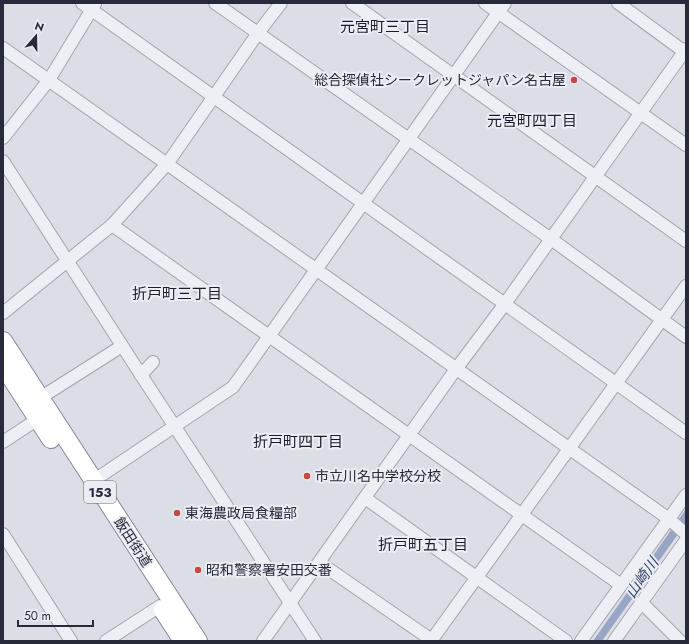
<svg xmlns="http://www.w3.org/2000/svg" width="689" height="644" font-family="Jost,'Noto Sans JP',sans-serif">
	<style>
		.water { fill: #98a5c5 }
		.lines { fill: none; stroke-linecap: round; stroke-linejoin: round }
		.minor-casing { stroke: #a2a4af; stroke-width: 14 }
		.highway-casing { stroke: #84899b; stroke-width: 20 }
		.minor { stroke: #eeeff4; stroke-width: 12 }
		.highway { stroke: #fff; stroke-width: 18 }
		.poi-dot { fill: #c74944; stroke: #ebedf3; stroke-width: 1.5 }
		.labels { text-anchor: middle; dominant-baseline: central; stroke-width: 4; stroke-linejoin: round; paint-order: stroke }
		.shield { fill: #ebedf3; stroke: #626472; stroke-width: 1 }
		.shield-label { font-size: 13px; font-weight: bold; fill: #272a3b }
		.poi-label { font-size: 14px; fill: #272a3b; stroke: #ebedf3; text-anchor: start }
		.street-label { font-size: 14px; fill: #272a3b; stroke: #ebedf3 }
		.neighbourhood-label { font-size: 15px; fill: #191c2c; stroke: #ebedf3 }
		.water-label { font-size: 15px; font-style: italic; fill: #33426d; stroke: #ebedf3 }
	</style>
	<rect width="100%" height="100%" fill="#dcdee6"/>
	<!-- water -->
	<path class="water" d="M686 509V523L602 641H593Z"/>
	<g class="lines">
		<!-- minor casing -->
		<g class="minor-casing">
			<g id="minor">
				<path d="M82 3 686 433"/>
				<path d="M215 3 551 239 686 337"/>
				<path d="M352 3 686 241"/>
				<path d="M485 3 686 145"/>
				<path d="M618 3 686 53"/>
				<path d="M3 48 669 519 686 534"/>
				<path d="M3 138 49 80 95 4"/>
				<path d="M3 161 141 375 315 641"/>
				<path d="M112 225 621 585"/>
				<path d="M3 313 112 225 167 164 258 33 281 3"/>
				<path d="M141 375 153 362"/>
				<path d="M40 398 122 346"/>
				<path d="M3 442 38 419"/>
				<path d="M93 481 233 387 505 3"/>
				<path d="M365 498 566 641"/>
				<path d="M3 534 71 641"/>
				<path d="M320 563 433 641"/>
				<path d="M641 602 680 641"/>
				<path d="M106 641 160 606"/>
				<path d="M263 641 456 369 504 305 686 49"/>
				<path d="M431 641 686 286"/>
				<path d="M581 641 686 495"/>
				<path d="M614 641 686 540"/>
			</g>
		</g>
		<!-- highway casing -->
		<g class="highway-casing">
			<g id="highway">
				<path d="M3 341 198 641"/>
				<path d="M3 365 51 439"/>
				<path d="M163 610 183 641"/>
			</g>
		</g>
		<!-- minor -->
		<use href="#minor" class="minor"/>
		<!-- highway -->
		<use href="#highway" class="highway"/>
	</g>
	<!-- markers -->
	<g class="poi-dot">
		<circle cx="574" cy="80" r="4"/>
		<circle cx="307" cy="476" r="4"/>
		<circle cx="177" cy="513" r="4"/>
		<circle cx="198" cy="570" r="4"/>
	</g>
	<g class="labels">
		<!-- shield labels -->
		<rect class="shield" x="84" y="481" width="32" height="22" rx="3"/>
		<g class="shield-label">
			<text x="100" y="492">153</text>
		</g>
		<!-- poi labels -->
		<g class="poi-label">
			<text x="566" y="80" text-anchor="end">総合探偵社シークレットジャパン名古屋</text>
			<text x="315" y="476">市立川名中学校分校</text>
			<text x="185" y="513">東海農政局食糧部</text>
			<text x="206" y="570">昭和警察署安田交番</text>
		</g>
		<!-- street labels -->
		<g class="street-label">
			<text transform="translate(133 542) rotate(57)">飯田街道</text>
		</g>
		<!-- neighbourhood labels -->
		<g class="neighbourhood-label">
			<text x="385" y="27">元宮町三丁目</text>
			<text x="532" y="121">元宮町四丁目</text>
			<text x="177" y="294">折戸町三丁目</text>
			<text x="298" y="442">折戸町四丁目</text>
			<text x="423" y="545">折戸町五丁目</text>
		</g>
		<!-- water labels -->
		<g class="water-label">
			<text transform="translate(642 578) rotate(-55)">山崎川</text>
		</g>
	</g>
	<!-- border -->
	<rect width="689" height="644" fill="none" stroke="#272a3b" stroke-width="8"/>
	<!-- north arrow -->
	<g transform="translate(36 36) rotate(20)" stroke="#ebedf3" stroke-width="3" paint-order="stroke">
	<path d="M0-3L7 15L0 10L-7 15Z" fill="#272a3b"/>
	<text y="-6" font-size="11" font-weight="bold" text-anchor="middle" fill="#272a3b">N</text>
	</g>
	<!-- scale -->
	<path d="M18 620v6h75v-6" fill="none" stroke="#272a3b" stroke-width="2"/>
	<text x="24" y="620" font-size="12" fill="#272a3b" stroke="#ebedf3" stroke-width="3" paint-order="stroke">50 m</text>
</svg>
